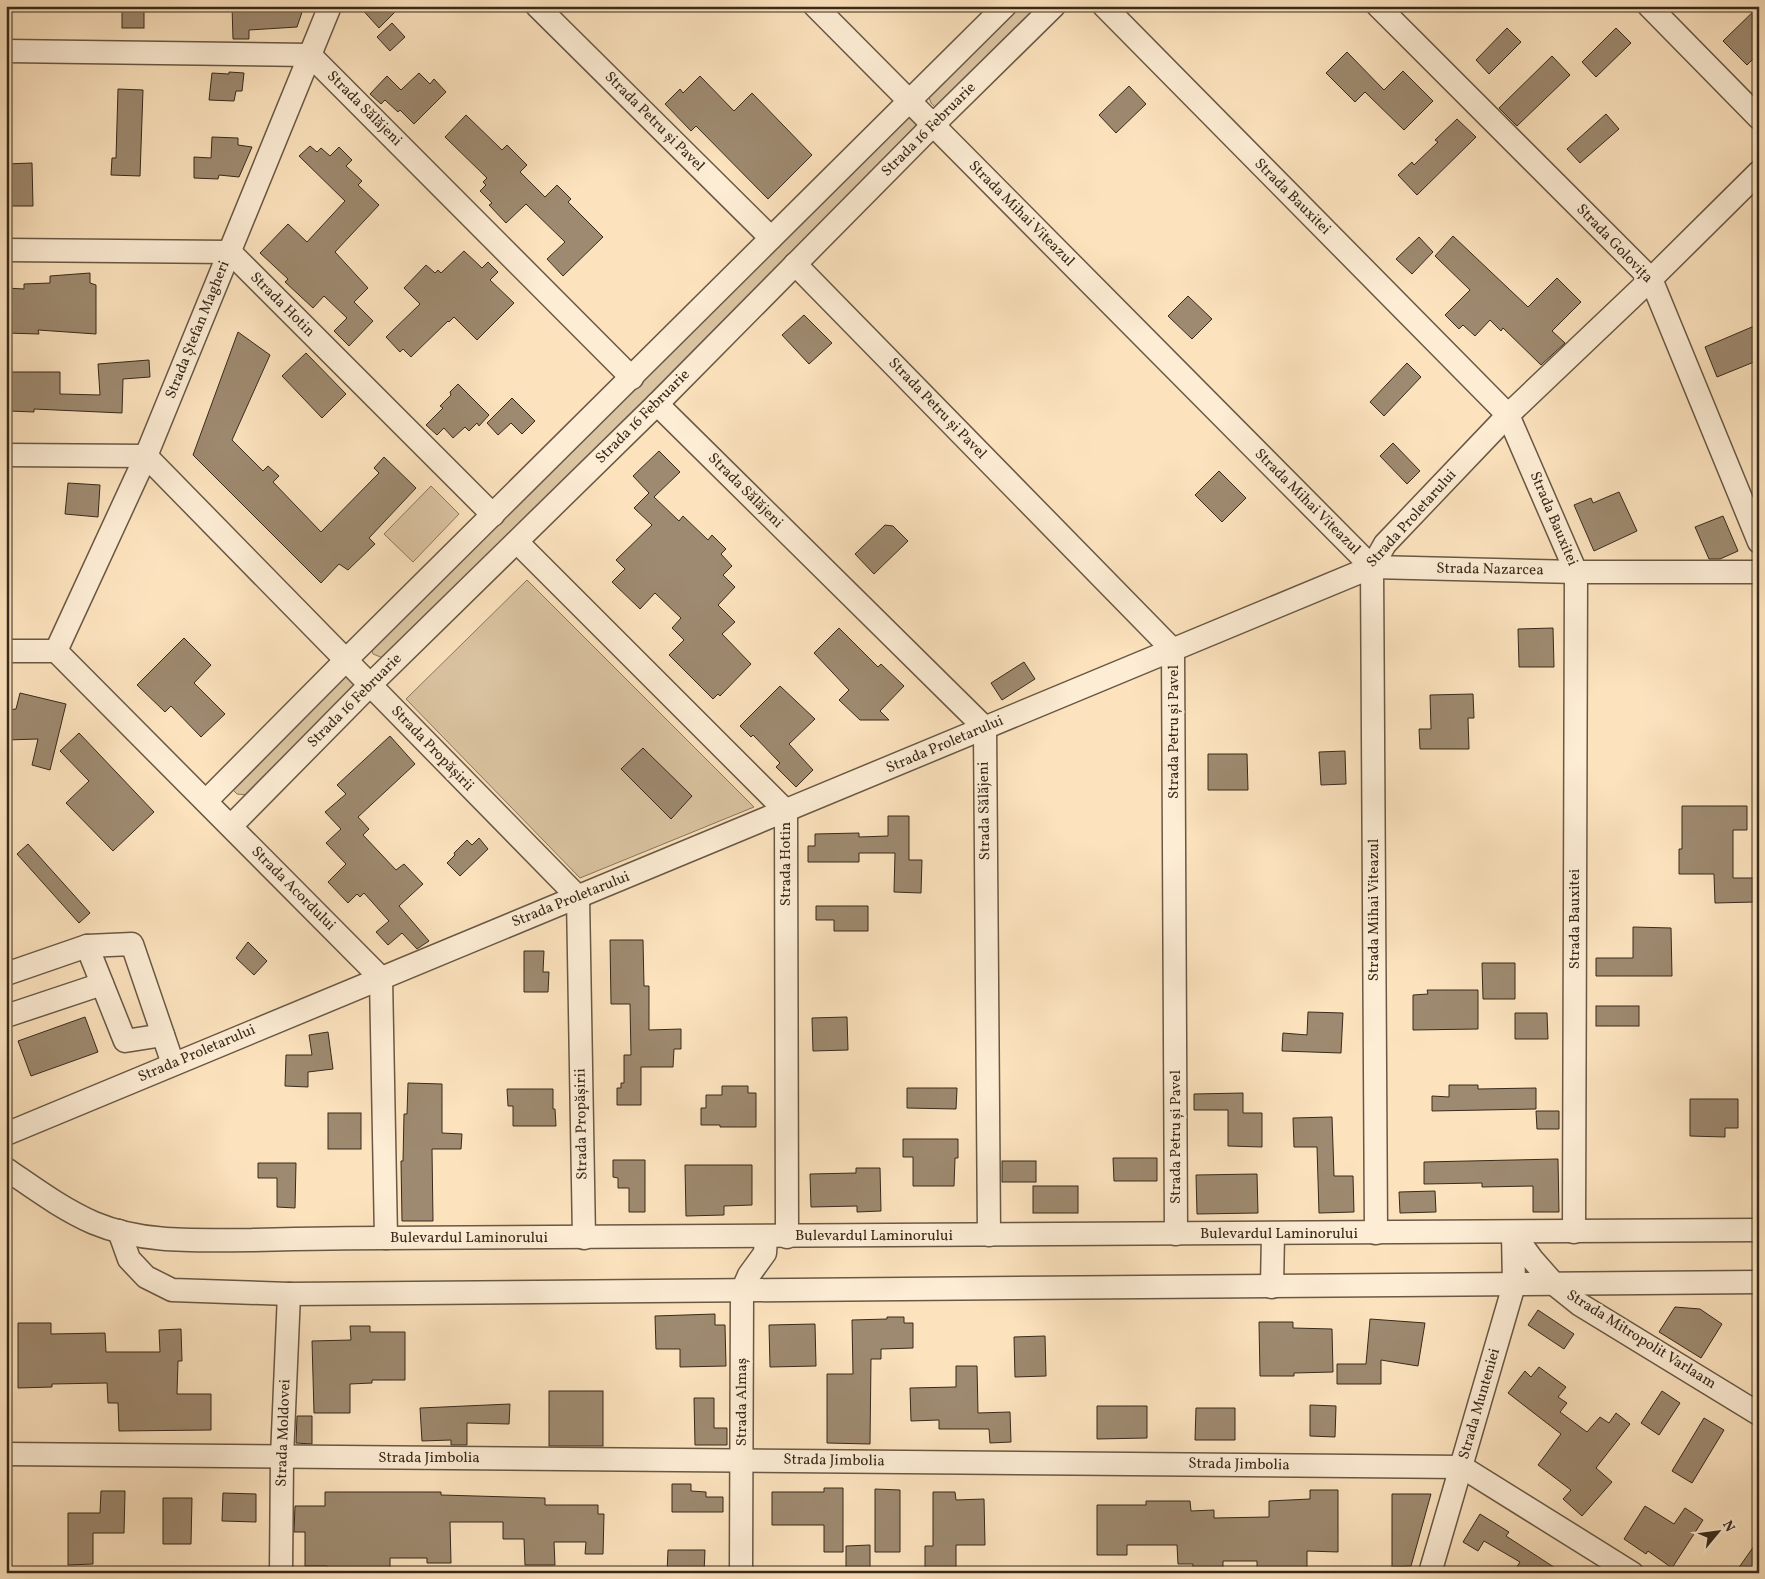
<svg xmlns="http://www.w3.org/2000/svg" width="1765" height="1579" font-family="Vollkorn,serif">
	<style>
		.green { fill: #dbc4a2; stroke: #8a775e }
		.building { fill: #9e8a70; stroke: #382a1b }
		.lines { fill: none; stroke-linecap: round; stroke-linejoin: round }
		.minor-casing { stroke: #695844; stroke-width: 25 }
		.minor { stroke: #fdedd5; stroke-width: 22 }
		.labels { text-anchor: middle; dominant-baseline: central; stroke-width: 5; stroke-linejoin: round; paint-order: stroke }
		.street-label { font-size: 15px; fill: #382a1b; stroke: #fdedd5 }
	</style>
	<rect width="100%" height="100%" fill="#fce3be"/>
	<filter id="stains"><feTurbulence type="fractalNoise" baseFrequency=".004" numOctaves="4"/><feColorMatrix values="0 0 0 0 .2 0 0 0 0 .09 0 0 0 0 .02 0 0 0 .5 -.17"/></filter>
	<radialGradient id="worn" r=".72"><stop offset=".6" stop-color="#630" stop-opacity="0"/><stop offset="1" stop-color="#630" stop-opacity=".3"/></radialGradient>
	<!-- green -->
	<g class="green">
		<path d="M1017 6H1046L936 108 931 103 928 95 934 88Z"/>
		<path d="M914 107 920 130 383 658 373 654 370 645Z"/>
		<path d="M431 486 459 514 413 562 384 534Z"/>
		<path d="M527 580 754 807 580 878 406 699Z"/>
		<path d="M346 664 364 676 247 795 237 794 231 788Z"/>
	</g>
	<!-- building -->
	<g class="building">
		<rect x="122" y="6" width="22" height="22"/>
		<path d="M232 6H249V9L304 6 297 27 249 30V39H233Z"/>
		<path d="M359 6H401L379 28Z"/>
		<path d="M1759 6V53L1747 65 1723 41Z"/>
		<path d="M392 23 405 37 390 51 377 37Z"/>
		<path d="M1507 28 1521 42 1489 74 1476 60Z"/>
		<path d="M1616 28 1631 43 1596 77 1582 62Z"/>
		<path d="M1347 52 1384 90 1403 71 1433 101 1404 130 1365 92 1355 102 1326 73Z"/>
		<path d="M1552 56 1570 75 1517 126 1499 108Z"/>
		<path d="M229 72 244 73 242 91H236L234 101 209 100 212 73 229 74Z"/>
		<path d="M419 73 430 84 434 79 446 92 414 124 400 110 398 112 385 100 381 104 370 94 387 76 401 90Z"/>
		<path d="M700 76 734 111 752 93 812 155 768 199 696 126 691 131 665 104 680 89 683 93Z"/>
		<path d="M1129 86 1146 104 1116 133 1099 115Z"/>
		<path d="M118 89 143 90 140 176 111 175 112 158H116Z"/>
		<path d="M1606 114 1619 129 1580 163 1567 149Z"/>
		<path d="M466 115 502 150 507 145 527 165 520 172 545 197 557 185 571 199 568 202 603 237 563 276 547 259 565 242 526 204 506 223 489 205 492 203 480 191 486 185 483 182 487 178 445 137Z"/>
		<path d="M1457 119 1476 137 1417 195 1398 175 1412 162 1414 165 1438 142 1435 140Z"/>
		<path d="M212 137 238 138V145L252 147 239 177 219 175 218 179 194 178V157L211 158Z"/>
		<path d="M310 146 317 152 321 148 330 156 339 147 352 160 346 166 362 181 358 185 379 205 335 252 368 288 354 302 373 321 349 346 334 331 347 318 324 296 313 308 285 282 288 279 260 253 288 224 307 242 345 201 299 156Z"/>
		<path d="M32 163 33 206H6V164Z"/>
		<path d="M1453 236 1528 307 1557 278 1581 302 1552 331 1565 343 1541 365 1503 328 1501 331 1490 320 1475 336 1463 325 1459 329 1445 315 1470 290 1435 256Z"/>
		<path d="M1419 237 1433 252 1412 274 1396 259Z"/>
		<path d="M464 251 482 268 488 262 498 272 490 280 514 303 477 340 454 317 449 322 448 321 411 357 403 349 400 352 386 337 420 304 404 288 426 265 435 273 438 270 441 273Z"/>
		<path d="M90 273V283L96 285V334L38 330 39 334 6 333V288L24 289V284L50 283V276Z"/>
		<path d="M1188 296 1212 319 1192 339 1168 316Z"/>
		<path d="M804 315 832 343 809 364 782 335Z"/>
		<path d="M1759 324V360L1717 377 1705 347Z"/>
		<path d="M238 332 270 355 232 440 263 471 268 466 279 476 273 482 321 532 379 473 374 468 384 457 416 488 369 538 375 544 348 570 339 564 321 583 193 455Z"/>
		<path d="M306 353 346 394 322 418 282 376Z"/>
		<path d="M149 360 150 377 123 379 122 413 34 409V412L9 411V372H60V394L100 395 98 364Z"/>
		<path d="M1407 363 1421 377 1384 416 1370 402Z"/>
		<path d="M458 384 489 415 479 426 477 423 469 431 465 427 453 438 444 428 437 435 426 425 443 408 440 406 451 395 450 392Z"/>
		<path d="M512 398 535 421 522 434 511 423 498 435 487 423Z"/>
		<path d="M1393 443 1420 471 1407 484 1380 456Z"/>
		<path d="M659 451 680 472 654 497 679 521 683 516 708 540 712 535 726 549 721 554 732 566 723 575 735 587 718 605 735 622 722 634 751 664 720 696 718 694 713 699 669 655 684 640 672 628 681 618 655 593 640 609 612 582 625 569 616 560 652 525 634 508 649 493 633 476Z"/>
		<path d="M1219 471 1246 498 1222 522 1195 495Z"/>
		<path d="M68 483 100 485 98 517 65 514Z"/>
		<path d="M1619 492 1637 531 1594 551 1574 505 1591 498 1593 503Z"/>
		<path d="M1723 516 1738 551 1720 559H1709L1695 527Z"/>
		<path d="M885 525 893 526 908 541 874 574 855 554Z"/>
		<path d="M839 628 878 667 881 664 904 686 880 711 889 720H860L839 700 849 690 814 653Z"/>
		<path d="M1553 628 1554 667H1519L1518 629Z"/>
		<path d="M184 638 211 665 194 683 225 714 201 737 171 706 165 712 137 685Z"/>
		<path d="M1024 662 1035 679 1002 700 991 683Z"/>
		<path d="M780 686 815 719 789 744 813 770 796 787 776 767 780 763 753 735 751 737 740 726Z"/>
		<path d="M20 693 66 704 50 770 32 765 38 739 6 740V710L16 709Z"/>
		<path d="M1473 694 1474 718H1468L1469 749H1420L1419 729H1431L1430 695Z"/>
		<path d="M79 733 154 812 113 851 66 803 89 781 60 751Z"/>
		<path d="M390 736 415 764 358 817 369 829 363 835 396 870 404 864 423 884 399 906 429 941 417 949 402 933 388 945 376 932 389 921 364 893 360 897 357 894 348 903 328 882 346 864 326 843 341 829 325 812 346 794 337 785Z"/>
		<path d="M643 748 692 796 671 819 621 769Z"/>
		<path d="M1345 751 1346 784 1321 785 1319 752Z"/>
		<path d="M1208 754H1247L1248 790H1208Z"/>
		<path d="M1682 806H1747V830H1733V878H1754L1755 902 1715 903 1714 874H1679V849H1682Z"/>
		<path d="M888 816H909V860H922L921 893 894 892 895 853H859V862H808V846H815V834L859 833V837L888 836Z"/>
		<path d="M479 838 488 849 460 876 447 863 455 855 454 853 467 840 472 845Z"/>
		<path d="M28 844 90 913 79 923 17 854Z"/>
		<path d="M816 906H868V931H834V920H816Z"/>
		<path d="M1633 927 1671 928 1672 976H1596V958H1633Z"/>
		<path d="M610 940H643L644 986H649V1030L681 1029V1049H674L673 1067H641V1105H617V1088H621V1083H624V1055H631L630 1004H611Z"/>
		<path d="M248 942 267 961 254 975 236 958Z"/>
		<path d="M524 951H544L543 972H549L548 992H524Z"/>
		<path d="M1482 963H1515V999H1483Z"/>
		<path d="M1427 990H1478V1029L1413 1030V995L1428 994Z"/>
		<rect x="1596" y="1006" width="43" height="20"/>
		<path d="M1308 1012 1343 1013 1341 1053 1282 1051 1283 1033 1307 1035Z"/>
		<path d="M1515 1013H1547L1548 1039H1515Z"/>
		<path d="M85 1017 98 1052 31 1076 18 1041Z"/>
		<path d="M847 1017 848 1050 813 1051 812 1018Z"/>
		<path d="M328 1032 333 1069 308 1072V1087L285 1086 286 1055H312L309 1035Z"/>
		<path d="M408 1083 442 1084V1133L462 1134 461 1149H432L433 1221H402L401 1161H403L404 1114H407Z"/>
		<path d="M1449 1085H1478V1089L1536 1088V1109L1432 1111V1096L1449 1097Z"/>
		<path d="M722 1086H748V1093H756V1127H720V1125H701V1108H706V1095H722Z"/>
		<path d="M907 1088H957L956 1109 907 1108Z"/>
		<path d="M507 1089H553V1109H555L556 1126H513V1106H508Z"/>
		<path d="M1243 1093V1113H1262V1147L1228 1146V1110H1194V1094Z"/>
		<path d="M1690 1099H1738V1128H1725V1137L1690 1136Z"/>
		<path d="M1536 1111H1559V1129H1537Z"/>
		<rect x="328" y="1113" width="33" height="36"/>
		<path d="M1332 1117 1334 1176H1353L1354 1212 1319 1213 1317 1147H1294L1293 1118Z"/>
		<path d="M903 1139H958V1158H955L954 1186H913V1157H903Z"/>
		<path d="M1113 1158H1157V1181H1114Z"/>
		<path d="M1558 1159 1559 1212H1533V1186L1482 1187V1183L1424 1184V1162Z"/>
		<path d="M613 1160H645V1212H629V1188H618V1178L613 1177Z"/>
		<rect x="1002" y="1161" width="34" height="21"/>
		<path d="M258 1163H296L295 1208 277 1207V1178H258Z"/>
		<path d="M685 1165H752V1205L724 1206V1215L686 1216Z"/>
		<path d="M856 1168H880L881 1211 857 1212V1206L811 1207 810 1174 856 1173Z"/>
		<path d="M1257 1174 1258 1213 1197 1214 1196 1175Z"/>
		<rect x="1033" y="1186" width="45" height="27"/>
		<path d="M1435 1191 1436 1212 1400 1213 1399 1192Z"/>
		<path d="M1675 1307 1700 1309 1722 1324 1701 1358 1659 1332Z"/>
		<path d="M1538 1310 1574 1334 1564 1349 1528 1325Z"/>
		<path d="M715 1314V1325H725L726 1366 680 1367V1349H656L655 1316Z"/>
		<path d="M887 1317H904V1323H913V1348L881 1349V1359H871L870 1444 827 1443V1374H853L852 1320 887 1319Z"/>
		<path d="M1370 1319 1425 1323 1418 1366 1381 1360V1384H1337V1364H1366Z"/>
		<path d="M1259 1322H1293V1328L1332 1329 1333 1372 1294 1373V1376H1260Z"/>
		<path d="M18 1323H51V1334L105 1333 106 1352H160L159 1330 181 1329 182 1361H178L177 1394H211V1430L119 1431 118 1403H108L107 1383 52 1384V1387L18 1388Z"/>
		<path d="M815 1324 816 1366 770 1367 769 1325Z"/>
		<path d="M350 1326H370V1332H405V1380H372V1383L350 1384V1413H314L312 1341 351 1340Z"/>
		<path d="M1045 1336 1046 1376 1015 1377 1014 1337Z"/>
		<path d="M956 1366H977L978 1413 1010 1412 1011 1442 990 1443 989 1429H939V1420L911 1421 910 1388 956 1387Z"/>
		<path d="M1539 1367 1566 1387 1558 1397 1567 1403 1560 1412 1587 1432 1600 1417 1609 1423 1616 1413 1630 1424 1596 1468 1612 1482 1582 1516 1563 1499 1571 1490 1538 1465 1561 1434 1508 1393 1525 1371 1531 1377Z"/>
		<rect x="549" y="1391" width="54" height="55"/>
		<path d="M1662 1391 1680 1403 1659 1435 1641 1423Z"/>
		<path d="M694 1398H714V1428H727V1445H695Z"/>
		<path d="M510 1404 509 1424 467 1423V1445H451V1440L422 1441 420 1408Z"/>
		<path d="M1310 1405 1336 1406 1335 1437 1310 1436Z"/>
		<path d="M1097 1406H1147V1438L1097 1439Z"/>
		<path d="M1196 1408H1235V1440H1195Z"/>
		<path d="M297 1416H312V1444L296 1443Z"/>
		<path d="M1704 1418 1724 1430 1692 1483 1672 1471Z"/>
		<path d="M672 1484H691V1491L706 1492V1497H723V1512H672Z"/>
		<path d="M824 1488H843V1552H824V1525H772V1492H824Z"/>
		<path d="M875 1489 900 1490V1552H875Z"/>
		<path d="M1310 1490H1338V1552L1307 1551V1568H1289V1571H1257V1561H1223V1573H1193V1564H1178L1177 1545H1127V1555H1097V1505H1146V1501H1190L1191 1511 1214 1510V1518L1269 1517V1501L1310 1499Z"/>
		<path d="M101 1491H125L124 1533H93V1564L68 1565V1513H100Z"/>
		<path d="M325 1492H441V1495L545 1498V1505H598V1514H604L603 1554H585L586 1542H554L555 1565H525L524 1539H503V1522H450L451 1563H427V1558H390V1573H327V1566H305V1532H294L295 1506H325Z"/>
		<path d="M933 1492H955L956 1500 984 1499 985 1545H956V1573H925V1546H933Z"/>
		<path d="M223 1493 256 1494V1522L222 1521Z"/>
		<path d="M1392 1494H1431L1411 1566 1392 1567Z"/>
		<path d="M163 1498H192L191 1544H163Z"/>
		<path d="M1645 1506 1674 1524 1685 1508 1703 1520 1672 1568 1648 1551 1646 1554 1624 1539Z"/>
		<path d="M1480 1514 1509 1532 1506 1536 1563 1573H1513L1520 1562 1484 1541 1478 1551 1463 1542Z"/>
		<path d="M1759 1539V1573H1735Z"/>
		<path d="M870 1545V1570H846V1546Z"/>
		<path d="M668 1550H705L704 1573 667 1572Z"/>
	</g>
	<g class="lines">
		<!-- minor casing -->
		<g class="minor-casing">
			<g id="minor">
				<path d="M537 6 771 238"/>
				<path d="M815 6 1372 567 1376 1233"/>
				<path d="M1104 6 1508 415 1576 572 1574 1232"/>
				<path d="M1378 6 1651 279 1759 542"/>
				<path d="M1649 6 1759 118"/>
				<path d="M6 51 310 55 632 378"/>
				<path d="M6 250 230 252 493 515"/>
				<path d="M795 264 1173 650 1176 1234"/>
				<path d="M657 404 985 728 989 1235"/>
				<path d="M6 455 146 456 578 897 584 1238"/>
				<path d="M517 542 786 811 787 1237"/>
				<path d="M1372 567 1576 572H1759"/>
				<path d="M6 651H56L381 978 386 1238"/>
				<path d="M56 651 146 456 330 6"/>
				<path d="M206 801 346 660 1005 6"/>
				<path d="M231 826 370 685 657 404 933 125 1054 6"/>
				<path d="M87 946 125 1041 163 1035"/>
				<path d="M6 974 87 946 132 944 173 1064"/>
				<path d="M6 1016 102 984"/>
				<path d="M6 1134 1372 567 1385 544 1508 415 1651 279 1759 172"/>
				<path d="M6 1169C34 1188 62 1209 94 1223 144 1244 199 1240 252 1240 296 1239 341 1238 386 1238L1759 1230"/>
				<path d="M119 1231 129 1259 146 1277 172 1290 289 1294 1759 1282"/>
				<path d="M1513 1233 1532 1259 1554 1284 1579 1304 1759 1414"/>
				<path d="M1272 1287 1273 1234"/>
				<path d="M6 1454 1462 1467 1632 1573"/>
				<path d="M281 1573 282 1457 289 1294"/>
				<path d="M741 1573 742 1291 749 1275 765 1253 766 1237"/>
				<path d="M1430 1573 1514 1285 1513 1233"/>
			</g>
		</g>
		<!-- minor -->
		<use href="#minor" class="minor"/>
	</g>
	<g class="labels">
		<!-- street labels -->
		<g class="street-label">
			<text transform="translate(364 109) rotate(45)">Strada Sălăjeni</text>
			<text transform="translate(654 122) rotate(45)">Strada Petru și Pavel</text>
			<text transform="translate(929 130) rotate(-45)">Strada 16 Februarie</text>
			<text transform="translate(1292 197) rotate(45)">Strada Bauxitei</text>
			<text transform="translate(1021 214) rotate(45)">Strada Mihai Viteazul</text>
			<text transform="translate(1614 244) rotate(46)">Strada Golovița</text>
			<text transform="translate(282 305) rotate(45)">Strada Hotin</text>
			<text transform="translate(198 330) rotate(-68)">Strada Ștefan Magheri</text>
			<text transform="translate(937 409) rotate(46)">Strada Petru și Pavel</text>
			<text transform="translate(643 417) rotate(-45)">Strada 16 Februarie</text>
			<text transform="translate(745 491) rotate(45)">Strada Sălăjeni</text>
			<text transform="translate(1307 502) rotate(45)">Strada Mihai Viteazul</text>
			<text transform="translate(1412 519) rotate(-48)">Strada Proletarului</text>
			<text transform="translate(1553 519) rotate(67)">Strada Bauxitei</text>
			<text transform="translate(1490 570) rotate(1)">Strada Nazarcea</text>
			<text transform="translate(355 701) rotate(-45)">Strada 16 Februarie</text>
			<text transform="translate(1174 732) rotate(-90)">Strada Petru și Pavel</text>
			<text transform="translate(945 745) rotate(-23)">Strada Proletarului</text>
			<text transform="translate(432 749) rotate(46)">Strada Propășirii</text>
			<text transform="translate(985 811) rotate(-91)">Strada Sălăjeni</text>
			<text transform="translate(786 864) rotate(-90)">Strada Hotin</text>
			<text transform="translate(293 889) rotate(45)">Strada Acordului</text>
			<text transform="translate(571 900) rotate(-22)">Strada Proletarului</text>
			<text transform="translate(1374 910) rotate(-90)">Strada Mihai Viteazul</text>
			<text transform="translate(1575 919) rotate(-90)">Strada Bauxitei</text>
			<text transform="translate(197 1054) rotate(-23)">Strada Proletarului</text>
			<text transform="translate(582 1124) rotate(-91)">Strada Propășirii</text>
			<text transform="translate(1176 1137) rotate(-90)">Strada Petru și Pavel</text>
			<text x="1279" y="1234">Bulevardul Laminorului</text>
			<text x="874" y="1236">Bulevardul Laminorului</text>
			<text x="469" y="1238">Bulevardul Laminorului</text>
			<text transform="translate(1641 1340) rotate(32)">Strada Mitropolit Varlaam</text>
			<text transform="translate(742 1402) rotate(-90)">Strada Almaș</text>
			<text transform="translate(1480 1404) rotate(-74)">Strada Munteniei</text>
			<text transform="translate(284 1433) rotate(-88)">Strada Moldovei</text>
			<text x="429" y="1458">Strada Jimbolia</text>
			<text transform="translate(834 1461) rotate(1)">Strada Jimbolia</text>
			<text transform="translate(1239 1465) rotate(1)">Strada Jimbolia</text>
		</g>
	</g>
	<!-- margin -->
	<rect width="1765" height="1579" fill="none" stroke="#fce3be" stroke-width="25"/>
	<rect x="8" y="8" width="1750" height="1564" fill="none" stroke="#382a1b" stroke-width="2.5"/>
	<rect x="12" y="12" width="1740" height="1554" fill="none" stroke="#382a1b"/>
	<!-- north arrow -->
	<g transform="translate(1718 1532) rotate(61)" stroke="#fdedd5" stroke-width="4" paint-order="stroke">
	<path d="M0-4L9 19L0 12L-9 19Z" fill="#382a1b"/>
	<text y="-8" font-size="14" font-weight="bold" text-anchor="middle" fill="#382a1b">N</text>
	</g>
	<rect width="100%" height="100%" filter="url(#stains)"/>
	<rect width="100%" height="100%" fill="url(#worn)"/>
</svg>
